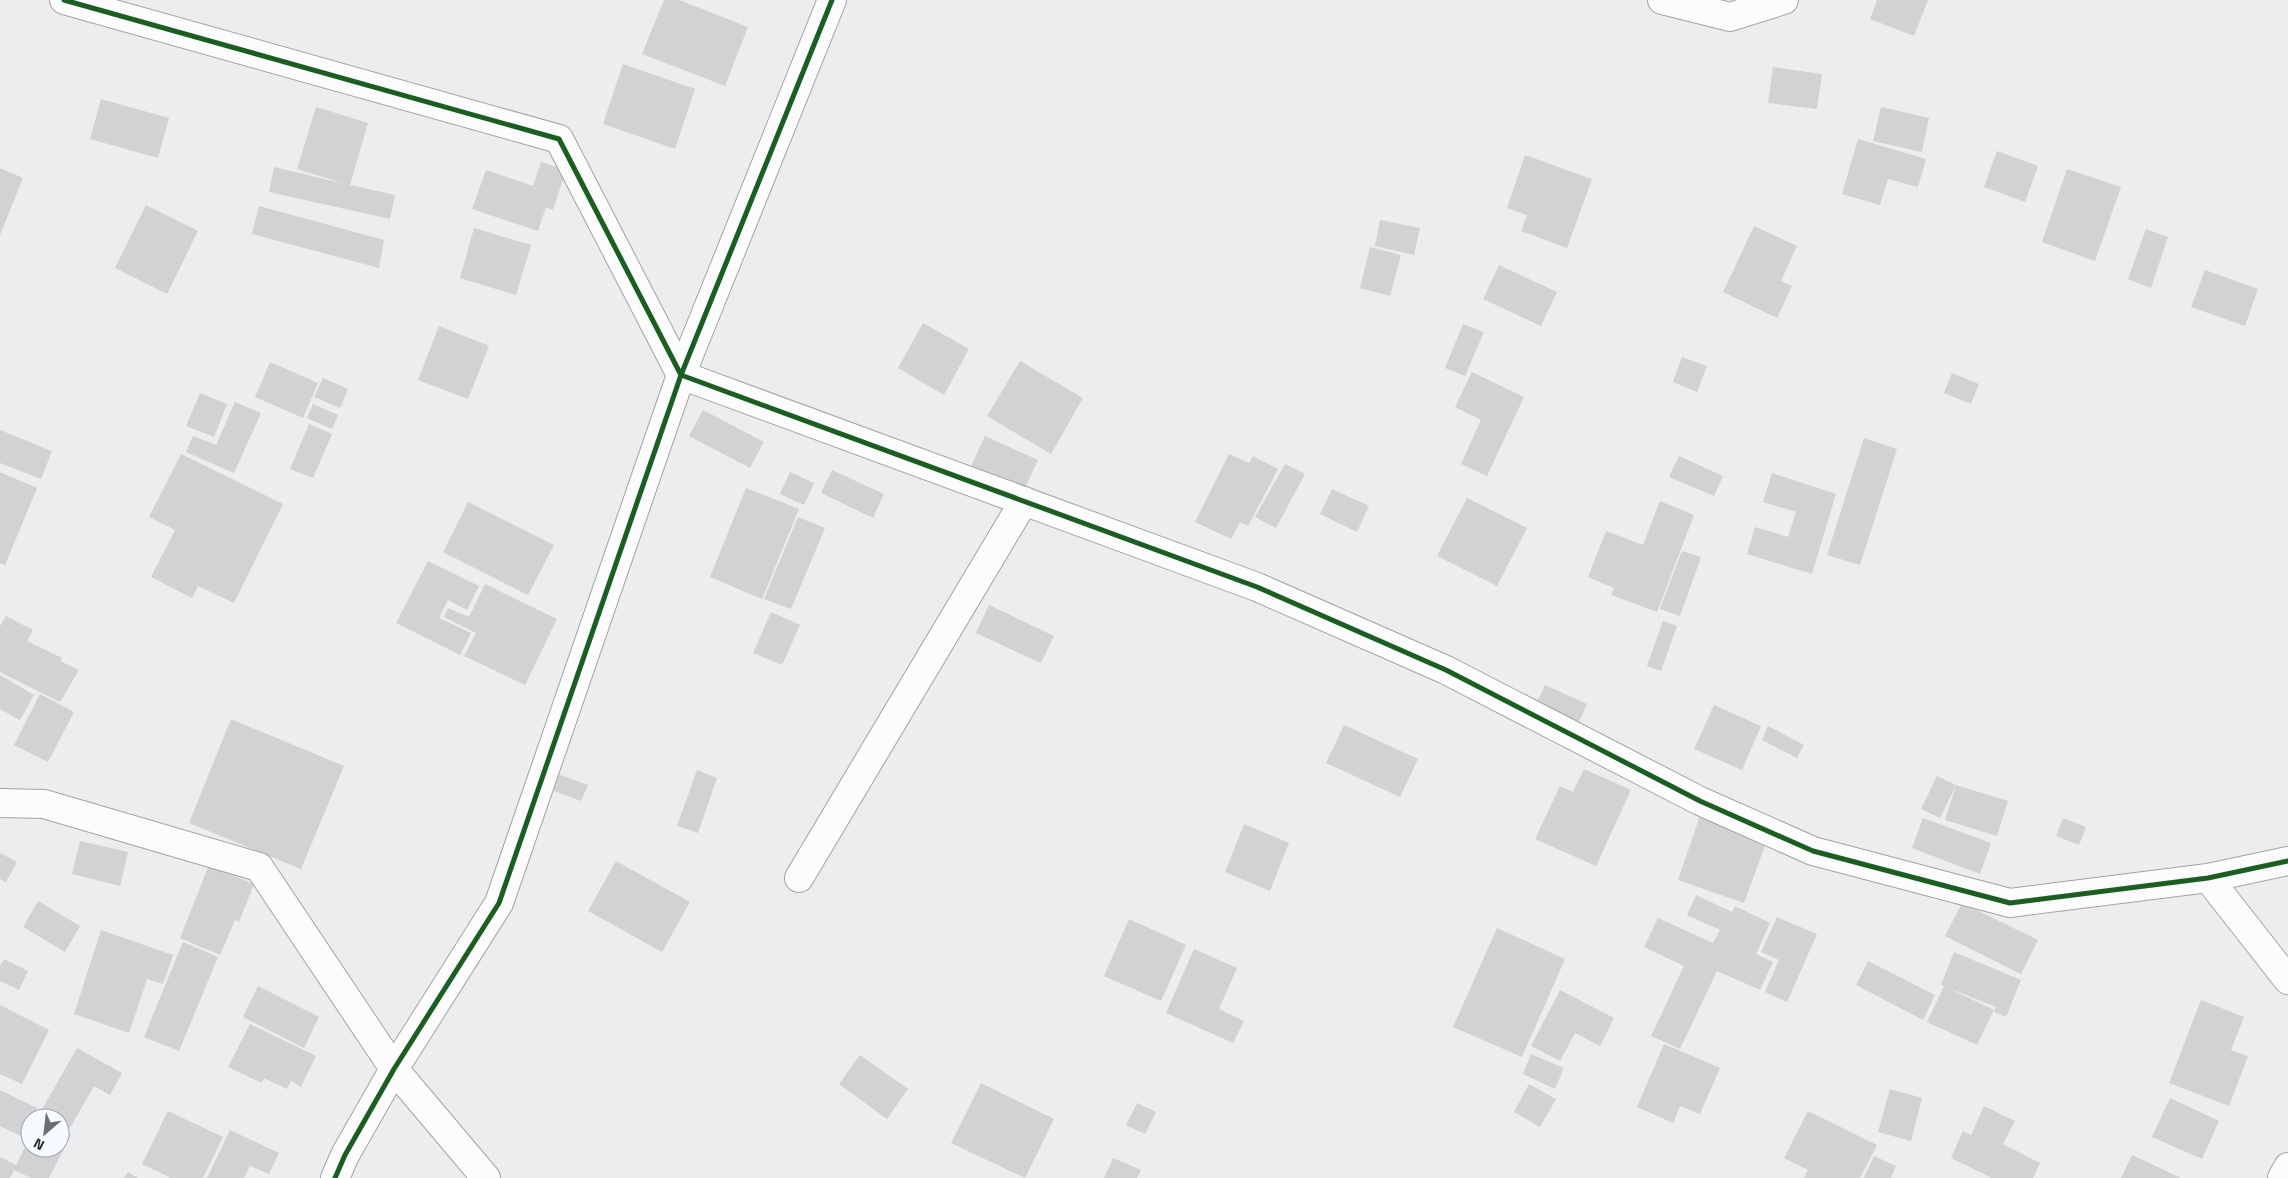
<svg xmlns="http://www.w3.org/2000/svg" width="2288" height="1178" font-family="'Titillium Web',sans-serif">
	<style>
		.building { fill: #d0d2d3 }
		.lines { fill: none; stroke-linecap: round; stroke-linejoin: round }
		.minor-casing { stroke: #a2a3a5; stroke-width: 30 }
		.minor { stroke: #fcfcfd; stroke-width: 28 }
		.cycleway-casing { stroke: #f7faff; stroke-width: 8 }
		.cycleway { stroke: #1b5e20; stroke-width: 5 }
	</style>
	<rect width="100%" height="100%" fill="#ebedef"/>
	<!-- building -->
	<g class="building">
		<path d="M664 0H679L748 27 725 86 642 54Z"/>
		<path d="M1877 0H1928L1914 36 1870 19Z"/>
		<path d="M623 64 695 89 675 149 603 124Z"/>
		<path d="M1773 67 1822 74 1817 109 1768 103Z"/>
		<path d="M101 99 169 118 158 158 90 139Z"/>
		<path d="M316 107 368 123 350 185 395 195 390 219 269 192 274 167 345 184 297 169Z"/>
		<path d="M1881 107 1929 118 1922 152 1873 141Z"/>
		<path d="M1858 139 1926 159 1918 187 1888 179 1880 205 1842 194Z"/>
		<path d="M1997 151 2038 166 2025 202 1984 187Z"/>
		<path d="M1525 155 1592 179 1567 248 1521 231 1527 215 1507 208Z"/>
		<path d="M541 162 566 170 553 210 546 207 538 231 472 209 486 170 533 186Z"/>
		<path d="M0 168 23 178 0 235Z"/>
		<path d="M2067 169 2121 187 2095 261 2042 242Z"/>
		<path d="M146 205 198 231 167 294 115 268Z"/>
		<path d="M259 206 384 240 379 268 252 234Z"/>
		<path d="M1380 220 1420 228 1414 255 1375 246Z"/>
		<path d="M1754 226 1797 246 1781 281 1792 286 1777 318 1723 292Z"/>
		<path d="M474 228 531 245 516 295 460 278Z"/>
		<path d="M2146 229 2168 237 2151 288 2128 279Z"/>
		<path d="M1370 247 1401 255 1390 296 1360 288Z"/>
		<path d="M1499 265 1557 292 1541 326 1483 299Z"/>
		<path d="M2205 270 2258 289 2245 326 2191 307Z"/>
		<path d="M923 323 969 349 944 395 898 368Z"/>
		<path d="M1463 324 1484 332 1465 376 1445 368Z"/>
		<path d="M439 326 489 346 468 399 418 380Z"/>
		<path d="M1682 357 1707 366 1697 392 1673 382Z"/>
		<path d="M1020 361 1083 398 1051 454 987 416Z"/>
		<path d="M270 362 318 383 303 418 255 397Z"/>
		<path d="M1472 372 1524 397 1487 476 1461 464 1481 420 1455 407Z"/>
		<path d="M1952 373 1979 384 1971 404 1944 393Z"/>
		<path d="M323 378 348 389 340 408 314 397Z"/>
		<path d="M200 393 227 404 214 437 186 426Z"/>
		<path d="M235 402 261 413 234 473 186 452 193 436 216 445Z"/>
		<path d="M313 404 338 415 332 429 307 418Z"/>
		<path d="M703 410 764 442 750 468 689 436Z"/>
		<path d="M309 424 332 434 313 478 290 469Z"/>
		<path d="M0 430 52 451 41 479 0 463Z"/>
		<path d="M985 436 1038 460 1021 497 968 473Z"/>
		<path d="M1864 438 1897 449 1860 565 1827 555Z"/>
		<path d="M181 454 283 504 234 603 198 586 192 598 151 577 175 530 149 517Z"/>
		<path d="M1229 454 1249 463 1253 456 1278 469 1248 526 1240 522 1231 539 1195 522Z"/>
		<path d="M1679 456 1723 476 1714 496 1669 477Z"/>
		<path d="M1285 464 1305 474 1276 528 1255 517Z"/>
		<path d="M832 470 884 494 873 518 821 493Z"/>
		<path d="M0 472 37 488 5 565 0 563Z"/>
		<path d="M790 472 814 483 804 505 780 494Z"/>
		<path d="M1772 473 1836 494 1812 574 1747 554 1755 527 1788 537 1796 512 1763 502Z"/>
		<path d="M746 488 799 509 762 599 710 577Z"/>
		<path d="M1332 489 1369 506 1357 532 1320 514Z"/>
		<path d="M1467 498 1527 528 1497 586 1437 556Z"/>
		<path d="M1660 501 1694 515 1657 612 1611 595 1614 588 1588 577 1606 531 1643 545Z"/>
		<path d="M468 502 554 545 528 595 443 552Z"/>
		<path d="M798 517 825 528 791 609 764 599Z"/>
		<path d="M1682 551 1701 557 1680 616 1660 609Z"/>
		<path d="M428 561 479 586 467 610 448 600 439 618 471 633 460 655 396 623Z"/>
		<path d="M485 584 557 619 525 685 464 656 476 633 444 617 448 608 469 617Z"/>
		<path d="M989 605 1054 636 1041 663 976 633Z"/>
		<path d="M771 612 800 625 782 665 753 653Z"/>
		<path d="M6 616 33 630 27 641 62 658 60 661 79 670 60 702 0 672V626Z"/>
		<path d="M1663 621 1677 626 1661 671 1647 666Z"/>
		<path d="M0 675 34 695 20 720 0 709Z"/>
		<path d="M1545 685 1587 704 1578 724 1536 704Z"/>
		<path d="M40 694 74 712 48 762 14 745Z"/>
		<path d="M1714 705 1761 726 1742 770 1694 749Z"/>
		<path d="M231 719 344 766 301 869 189 823Z"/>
		<path d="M1344 725 1418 759 1400 797 1326 763Z"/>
		<path d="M1768 726 1804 745 1797 758 1762 740Z"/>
		<path d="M1584 769 1631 790 1596 866 1535 839 1560 786 1573 792Z"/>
		<path d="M697 770 717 778 698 833 677 826Z"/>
		<path d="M555 773 588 785 581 801 549 789Z"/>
		<path d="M1937 776 1956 785 2008 801 1997 836 1945 820 1956 785 1940 818 1921 809Z"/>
		<path d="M1701 813 1768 837 1744 903 1678 880Z"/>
		<path d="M1923 818 1991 843 1980 874 1912 848Z"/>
		<path d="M2063 818 2086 827 2079 845 2056 836Z"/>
		<path d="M1244 824 1289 843 1270 891 1225 872Z"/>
		<path d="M80 841 128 852 120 886 72 874Z"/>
		<path d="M0 853 17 862 6 882 0 879Z"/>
		<path d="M616 861 690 902 662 952 588 911Z"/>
		<path d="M209 865 254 884 239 922 235 920 220 955 180 938Z"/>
		<path d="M1696 895 1732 912 1735 906 1770 923 1756 954 1773 962 1760 990 1717 971 1680 1049 1651 1036 1684 966 1644 947 1658 918 1713 943 1720 930 1687 915Z"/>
		<path d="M38 901 80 926 65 952 23 927Z"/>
		<path d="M1962 903 2038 940 2021 974 1945 936Z"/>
		<path d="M1777 917 1817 934 1787 1002 1765 992 1779 960 1761 952Z"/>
		<path d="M1129 919 1186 945 1161 1001 1104 976Z"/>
		<path d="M1497 928 1565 959 1522 1057 1453 1027Z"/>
		<path d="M101 930 173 955 163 984 147 979 129 1033 74 1014Z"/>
		<path d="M183 942 218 957 179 1051 144 1037Z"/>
		<path d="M1194 949 1237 968 1219 1009 1244 1021 1233 1043 1166 1013Z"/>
		<path d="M1954 952 2021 980 2006 1017 1994 1012 1996 1007 1946 987 1994 1010 1977 1045 1927 1022 1944 986 1941 985Z"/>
		<path d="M4 959 28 971 19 990 0 981V966Z"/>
		<path d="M1868 961 1935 995 1923 1020 1856 985Z"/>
		<path d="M258 986 319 1017 304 1048 243 1017Z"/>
		<path d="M1560 990 1614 1018 1600 1046 1575 1033 1560 1061 1531 1046Z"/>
		<path d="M2201 1000 2244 1017 2231 1050 2248 1056 2229 1106 2169 1083Z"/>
		<path d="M0 1005 49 1030 22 1084 0 1074Z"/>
		<path d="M250 1024 316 1056 301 1087 291 1081 287 1089 264 1078 262 1083 228 1067Z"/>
		<path d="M1664 1044 1720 1068 1700 1114 1680 1106 1673 1123 1637 1107Z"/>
		<path d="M77 1048 122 1073 110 1095 94 1086 70 1128 60 1122V1118H52L41 1111Z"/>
		<path d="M1531 1054 1564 1068 1555 1089 1523 1074Z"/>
		<path d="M860 1055 908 1089 887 1119 839 1084Z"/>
		<path d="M981 1083 1054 1119 1025 1178 951 1143Z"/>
		<path d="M1529 1084 1556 1099 1540 1127 1514 1112Z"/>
		<path d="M1890 1089 1922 1098 1911 1141 1878 1132Z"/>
		<path d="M0 1090 37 1108 33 1118H30V1124L23 1137 0 1126Z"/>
		<path d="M2170 1098 2219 1121 2202 1159 2152 1137Z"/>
		<path d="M1137 1103 1156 1112 1145 1134 1126 1125Z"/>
		<path d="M1984 1106 2015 1121 2003 1144 2040 1163 2033 1178H1992L1951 1158 1963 1131 1971 1135Z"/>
		<path d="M168 1111 223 1137 203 1178H171L142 1164Z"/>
		<path d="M1808 1111 1877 1145 1860 1178H1804L1808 1170 1784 1158Z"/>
		<path d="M60 1129 71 1135 49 1178H31L14 1170 10 1178H0V1157L16 1165 30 1137V1148H60Z"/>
		<path d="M230 1130 279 1153 269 1174 250 1166 244 1178H207Z"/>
		<path d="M2132 1155 2181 1178H2121Z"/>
		<path d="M1874 1156 1896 1166 1891 1178H1864Z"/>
		<path d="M1113 1158 1141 1170 1137 1178H1104Z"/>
		<path d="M128 1172 138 1178H124Z"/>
	</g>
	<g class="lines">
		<!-- minor casing -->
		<g class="minor-casing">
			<g id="minor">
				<path d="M64 0 559 139 681 375 1257 587 1446 670 1700 801 1813 851 2010 903 2208 878 2288 861"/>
				<path d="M1662 0 1730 17 1784 0"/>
				<path d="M0 803 44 804 259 867 394 1069 486 1178"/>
				<path d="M799 878 1024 501"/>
				<path d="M2208 878 2288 980"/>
				<path d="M335 1178 345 1155 394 1069 499 903 681 375 832 0"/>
				<path d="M2282 1178 2288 1167"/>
			</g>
		</g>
		<!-- minor -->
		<use href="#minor" class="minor"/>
		<!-- cycleway casing -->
		<g class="cycleway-casing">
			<g id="cycleway">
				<path d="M64 0 559 139 681 375 1257 587 1446 670 1700 801 1813 851 2010 903 2208 878 2288 861"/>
				<path d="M335 1178 345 1155 394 1069 499 903 681 375 832 0"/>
			</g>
		</g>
		<!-- cycleway -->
		<use href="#cycleway" class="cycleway"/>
	</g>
	<!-- north arrow -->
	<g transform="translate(45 1133) rotate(208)"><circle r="24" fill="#f7faff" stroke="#a4a6aa"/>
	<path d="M0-4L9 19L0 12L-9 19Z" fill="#6c6e70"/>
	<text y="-8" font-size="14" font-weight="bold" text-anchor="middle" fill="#28292b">N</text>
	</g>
</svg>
